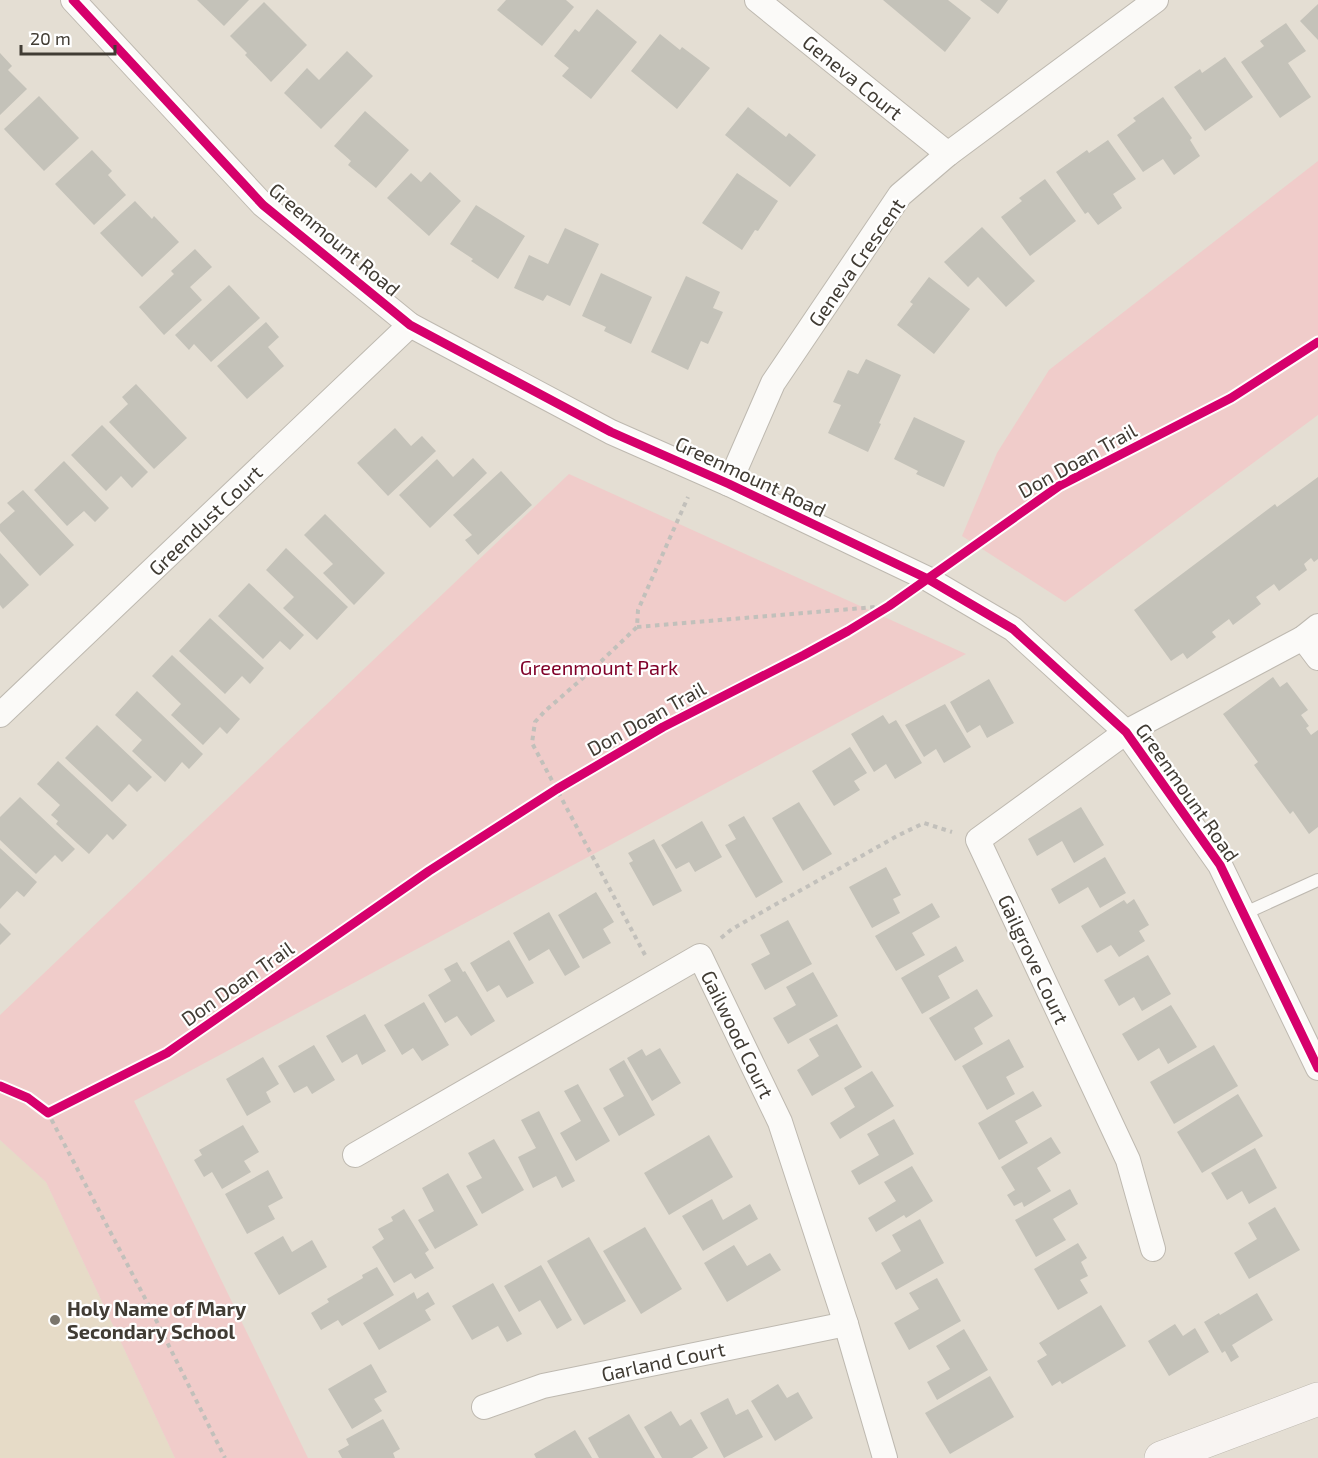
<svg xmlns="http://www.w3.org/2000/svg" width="1318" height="1458" font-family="'Exo 2',sans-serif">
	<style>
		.built { fill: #e6dbc7 }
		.green { fill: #f0ccca }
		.building { fill: #c4c2b9 }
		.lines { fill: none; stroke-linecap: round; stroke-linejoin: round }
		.lane-casing { stroke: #beb9b0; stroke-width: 14 }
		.street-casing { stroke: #beb9b0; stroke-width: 26 }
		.secondary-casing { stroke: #beb9b0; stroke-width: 34 }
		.path { stroke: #c2c0bb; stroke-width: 4; stroke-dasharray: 4.5 4.5; stroke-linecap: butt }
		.lane { stroke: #fbfaf8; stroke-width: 12 }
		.street { stroke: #fbfaf8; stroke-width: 24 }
		.secondary { stroke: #f8f4f2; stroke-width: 33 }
		.cycleway-casing { stroke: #fff; stroke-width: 13 }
		.cycleway { stroke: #d6006c; stroke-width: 9 }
		.poi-dot { fill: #7a756c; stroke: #fff; stroke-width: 2 }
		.labels { text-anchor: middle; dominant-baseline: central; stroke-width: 4.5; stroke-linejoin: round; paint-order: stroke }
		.street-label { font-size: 20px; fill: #413c34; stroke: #fff }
		.park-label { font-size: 20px; fill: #7f0029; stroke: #fff }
		.poi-label { font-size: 20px; font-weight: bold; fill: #413c34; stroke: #fff; text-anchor: start }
	</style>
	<rect width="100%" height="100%" fill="#e4ded3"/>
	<!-- built -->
	<path class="built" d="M0 1140 46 1182 175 1458H0Z"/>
	<!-- green -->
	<g class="green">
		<path d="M1318 161V415L1065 602 962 536 997 453 1049 370Z"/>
		<path d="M569 474 966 654 134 1101 308 1458H175L46 1182 0 1140V1015Z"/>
	</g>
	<!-- building -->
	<g class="building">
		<path d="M197 0H249L224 26Z"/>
		<path d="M506 0H566L574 7 542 46 497 10Z"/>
		<path d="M883 0H948L971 18 945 52Z"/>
		<path d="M980 0H1008L998 14Z"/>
		<path d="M264 2 307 45 271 82 245 55 247 53 230 36Z"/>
		<path d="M1318 4V40L1300 21Z"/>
		<path d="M597 9 637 42 591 99 562 76 569 68 554 56 575 29 579 32Z"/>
		<path d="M1286 23 1306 51 1288 63 1311 97 1280 118 1241 62 1264 46 1260 41Z"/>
		<path d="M660 34 680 50 682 47 710 68 677 109 631 71Z"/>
		<path d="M347 51 373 76 321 129 284 93 307 68 319 80Z"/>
		<path d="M0 53 12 66 8 70 27 89 0 115Z"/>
		<path d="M1225 57 1253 97 1205 131 1174 87 1200 69 1202 73Z"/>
		<path d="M39 96 79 138 44 171 4 129Z"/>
		<path d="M1163 97 1192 138 1190 140 1200 156 1174 175 1163 159 1143 172 1117 135 1136 121 1133 118Z"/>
		<path d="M748 107 786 137 789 133 816 155 790 187 725 135Z"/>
		<path d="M365 111 409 150 376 188 348 165 351 161 334 146Z"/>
		<path d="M1108 140 1136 179 1113 194 1122 208 1098 225 1088 212 1085 214 1056 172 1087 150 1089 153Z"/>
		<path d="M92 150 112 171 108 175 126 195 94 225 55 184Z"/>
		<path d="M430 172 461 201 429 236 387 198 411 173 421 182Z"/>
		<path d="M737 173 778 201 758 231 755 230 742 250 702 223Z"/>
		<path d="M1045 179 1076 221 1030 256 1001 217 1022 201 1019 198Z"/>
		<path d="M135 201 152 219 154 216 179 242 142 277 100 233Z"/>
		<path d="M476 205 525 236 498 279 471 261 473 259 450 244Z"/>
		<path d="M982 227 1035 281 1006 307 978 277 968 287 944 262Z"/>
		<path d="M565 228 599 244 570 306 547 295 543 301 514 288 529 255 548 264Z"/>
		<path d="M195 249 212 267 190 287 202 300 164 335 139 307 174 274 171 271Z"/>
		<path d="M601 273 652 297 631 344 604 331 606 327 582 316Z"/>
		<path d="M686 276 720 292 713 308 723 312 708 344 701 341 688 370 651 352Z"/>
		<path d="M929 277 970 309 934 354 897 325 913 304 910 302Z"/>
		<path d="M229 285 260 318 211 362 194 344 189 350 175 335Z"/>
		<path d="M266 322 279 337 268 347 284 366 247 399 217 366Z"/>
		<path d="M866 359 901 375 879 423 881 424 868 452 828 433 841 405 833 402 848 370 858 374Z"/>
		<path d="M136 384 187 438 154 469 109 422 128 404 122 397Z"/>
		<path d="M914 417 965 441 944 487 916 474 918 471 894 459Z"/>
		<path d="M102 425 148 472 132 488 121 476 106 491 71 455Z"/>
		<path d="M395 428 411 446 422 436 436 451 388 496 357 463Z"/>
		<path d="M473 458 487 473 430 528 399 495 437 459 453 477Z"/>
		<path d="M64 461 109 508 95 522 84 511 67 526 34 490Z"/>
		<path d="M501 471 532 505 478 555 465 540 472 535 453 515Z"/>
		<path d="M1318 477V559L1314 562 1311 558 1304 564 1307 570 1279 591 1274 584 1256 597 1261 604 1233 625 1229 619 1212 632 1216 637 1187 659 1183 653 1171 661 1134 610 1275 504 1277 507Z"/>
		<path d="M23 490 74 545 40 576 0 531V524L15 511 7 503Z"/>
		<path d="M325 514 385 573 354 605 323 573 333 564 304 535Z"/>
		<path d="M286 548 348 607 317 640 283 608 294 597 266 570Z"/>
		<path d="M0 553 29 585 3 609 0 605Z"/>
		<path d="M249 583 304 635 290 650 280 641 263 659 218 616Z"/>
		<path d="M210 618 264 668 250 684 242 676 225 694 179 651Z"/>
		<path d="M172 655 240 719 227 734 220 727 203 745 171 715 181 704 152 676Z"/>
		<path d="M1273 677 1280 687 1287 682 1308 710 1301 715 1309 726 1306 728 1311 735 1318 730V827L1309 834 1293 811 1290 814 1254 765 1258 762 1223 714Z"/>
		<path d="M989 679 1014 723 987 738 980 725 967 733 950 702Z"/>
		<path d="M137 691 203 754 189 769 182 762 165 782 132 751 142 740 115 715Z"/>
		<path d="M945 704 971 747 944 763 936 749 924 757 905 725Z"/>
		<path d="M883 715 889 724 896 720 922 763 895 779 886 764 874 772 851 734Z"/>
		<path d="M97 725 152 777 137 792 129 784 112 802 65 758Z"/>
		<path d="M850 747 867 773 854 781 860 790 834 806 812 771Z"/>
		<path d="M58 761 127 825 113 840 107 834 89 854 56 824 58 821 51 815 60 805 37 784Z"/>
		<path d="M20 797 75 849 62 862 55 855 36 874 0 840V817Z"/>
		<path d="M799 802 832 854 803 871 772 818Z"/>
		<path d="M1081 807 1104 845 1074 863 1062 841 1037 856 1028 839Z"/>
		<path d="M744 816 783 882 756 898 725 845 736 839 728 825Z"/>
		<path d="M702 821 722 857 695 872 689 862 676 869 661 845Z"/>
		<path d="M654 839 682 891 653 906 629 863 633 861 628 853Z"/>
		<path d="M0 848 37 882 24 897 17 891 0 909Z"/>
		<path d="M1105 857 1126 893 1100 908 1088 887 1059 904 1051 889Z"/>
		<path d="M886 867 901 895 893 899 900 913 872 928 849 887Z"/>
		<path d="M596 892 614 922 603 929 611 943 583 959 558 915Z"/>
		<path d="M1134 899 1149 925 1139 931 1145 941 1119 957 1111 945 1097 953 1081 926 1124 900 1127 904Z"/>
		<path d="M932 903 940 917 912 933 925 955 896 971 875 936Z"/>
		<path d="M549 912 580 967 565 976 549 949 529 961 513 933Z"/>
		<path d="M788 920 812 964 765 990 751 964 770 954 760 935Z"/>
		<path d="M0 923 11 934 0 945Z"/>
		<path d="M509 940 534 983 507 998 499 985 487 992 470 963Z"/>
		<path d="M956 946 964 961 938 976 950 998 922 1014 901 978Z"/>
		<path d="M1148 955 1171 994 1142 1011 1134 997 1119 1006 1104 980Z"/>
		<path d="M457 962 463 972 465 971 495 1021 471 1036 457 1016 445 1023 428 995 451 981 444 969Z"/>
		<path d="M813 972 838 1016 788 1044 773 1018 796 1005 786 987Z"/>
		<path d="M977 989 993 1016 974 1028 983 1044 955 1061 929 1018Z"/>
		<path d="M424 1002 449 1045 422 1061 413 1048 402 1055 384 1025Z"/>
		<path d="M1171 1005 1197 1047 1168 1064 1159 1048 1138 1061 1122 1034Z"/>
		<path d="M365 1014 386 1051 362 1065 357 1054 342 1063 326 1036Z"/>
		<path d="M837 1024 862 1067 812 1096 797 1070 819 1056 809 1039Z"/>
		<path d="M1009 1039 1024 1067 1006 1077 1015 1094 987 1110 962 1066Z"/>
		<path d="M314 1045 335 1080 312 1094 307 1086 294 1093 278 1066Z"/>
		<path d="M1214 1045 1238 1086 1174 1124 1150 1082Z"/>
		<path d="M660 1048 681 1083 652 1101 627 1058 642 1049 646 1056Z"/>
		<path d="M263 1057 279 1084 266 1092 271 1102 247 1116 226 1079Z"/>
		<path d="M624 1060 655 1115 619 1136 603 1108 624 1096 609 1069Z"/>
		<path d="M872 1071 894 1106 840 1139 830 1123 855 1107 844 1088Z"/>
		<path d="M578 1084 610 1141 576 1161 560 1133 581 1121 564 1091Z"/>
		<path d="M1033 1091 1042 1106 1015 1121 1028 1143 999 1160 978 1123Z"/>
		<path d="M1238 1094 1263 1136 1202 1173 1177 1132Z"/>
		<path d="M539 1111 575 1181 562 1188 556 1176 533 1188 518 1157 536 1148 521 1120Z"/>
		<path d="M894 1119 914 1154 859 1185 851 1171 879 1155 867 1134Z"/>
		<path d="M243 1125 259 1152 244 1161 251 1172 222 1189 212 1172 204 1177 194 1160 202 1155 199 1150Z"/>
		<path d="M709 1135 733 1177 669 1215 644 1173Z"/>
		<path d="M1051 1137 1061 1153 1037 1168 1051 1191 1024 1207 1022 1202 1014 1206 1007 1195 1015 1190 1001 1167Z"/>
		<path d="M494 1139 524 1190 482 1214 466 1186 482 1178 468 1153Z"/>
		<path d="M1255 1148 1277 1188 1249 1204 1242 1191 1227 1200 1211 1173Z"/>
		<path d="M912 1166 933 1201 906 1218 904 1215 876 1232 868 1218 896 1201 884 1182Z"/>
		<path d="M268 1170 283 1198 268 1206 275 1219 247 1234 225 1194Z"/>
		<path d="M448 1173 478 1225 435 1249 418 1220 434 1211 422 1188Z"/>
		<path d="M1070 1189 1078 1204 1053 1219 1066 1240 1036 1257 1015 1220Z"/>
		<path d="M712 1199 723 1220 750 1204 758 1219 703 1251 682 1216Z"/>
		<path d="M1275 1207 1300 1250 1249 1279 1234 1253 1257 1239 1248 1223Z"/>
		<path d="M404 1209 429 1250 425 1253 434 1268 415 1279 411 1273 394 1283 372 1247 384 1239 378 1229 393 1221 391 1217Z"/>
		<path d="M920 1219 944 1263 896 1290 881 1263 901 1251 892 1235Z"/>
		<path d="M645 1227 682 1289 641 1314 603 1251Z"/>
		<path d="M283 1236 292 1252 312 1240 327 1267 279 1295 254 1253Z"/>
		<path d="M589 1237 626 1301 584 1325 547 1261Z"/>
		<path d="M1078 1243 1087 1258 1081 1262 1088 1276 1080 1280 1088 1293 1058 1310 1034 1269Z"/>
		<path d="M734 1245 747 1266 770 1253 781 1270 727 1302 704 1263Z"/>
		<path d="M541 1265 572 1320 557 1329 540 1300 519 1312 504 1286Z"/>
		<path d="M377 1267 394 1295 342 1326 338 1320 321 1330 311 1313 329 1302 327 1299 363 1278 362 1275Z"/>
		<path d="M937 1278 961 1321 909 1350 894 1323 919 1309 909 1293Z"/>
		<path d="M493 1283 522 1334 507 1342 498 1326 472 1340 452 1306Z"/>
		<path d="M414 1292 417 1299 428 1292 435 1304 425 1310 431 1320 379 1350 363 1323Z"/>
		<path d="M1257 1293 1273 1320 1232 1345 1239 1357 1231 1362 1225 1351 1222 1353 1204 1322 1219 1313 1220 1315Z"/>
		<path d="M1101 1305 1126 1346 1062 1384 1060 1381 1052 1386 1037 1361 1047 1355 1039 1343Z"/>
		<path d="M1175 1324 1183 1336 1195 1328 1209 1352 1169 1376 1148 1341Z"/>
		<path d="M964 1329 988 1370 937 1400 927 1382 950 1369 936 1346Z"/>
		<path d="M371 1364 387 1392 374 1399 382 1411 352 1429 328 1389Z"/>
		<path d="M990 1376 1014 1417 950 1454 925 1413Z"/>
		<path d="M778 1384 787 1398 798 1392 813 1418 775 1441 751 1401Z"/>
		<path d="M728 1398 736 1415 748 1409 763 1437 724 1458 700 1413Z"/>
		<path d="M671 1411 680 1426 691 1419 708 1448 692 1458H662L644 1427Z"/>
		<path d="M629 1414 655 1458H599L588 1438Z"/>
		<path d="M383 1419 400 1449 393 1453 395 1458H342L338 1451 349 1445 346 1439Z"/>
		<path d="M575 1430 592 1458H536L534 1454Z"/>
	</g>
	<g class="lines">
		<!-- lane casing -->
		<g class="lane-casing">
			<path id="lane" d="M1243 914 1318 880"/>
		</g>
		<!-- street casing -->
		<g class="street-casing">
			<g id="street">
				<path d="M73 0 263 205 410 325 611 432 729 484 928 579 1013 629 1126 732 1220 865 1318 1068"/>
				<path d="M757 0 948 154"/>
				<path d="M729 484 773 383 900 195 948 154 1156 0"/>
				<path d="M1303 638 1318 658"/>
				<path d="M0 715 410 325"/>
				<path d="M355 1155 700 956 780 1122 846 1324 885 1458"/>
				<path d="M1153 1249 1128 1160 978 840 1126 732 1303 638 1318 626"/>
				<path d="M484 1407 543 1386 846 1324"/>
			</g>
		</g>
		<!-- secondary casing -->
		<g class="secondary-casing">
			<path id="secondary" d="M1161 1458 1318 1399"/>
		</g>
		<!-- path -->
		<g class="path">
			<path d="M951 562 1059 486 1231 398 1318 342"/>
			<path d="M637 627 887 606"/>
			<path d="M721 938 732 929 897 836 924 823 952 832"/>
			<path d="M645 955 532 743 535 722 544 712 592 670 637 627 638 610 688 497"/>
			<path d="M0 1086 28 1098 48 1113 147 1302 225 1458"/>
			<path d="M48 1113 167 1053 429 871 557 789 663 727 804 655 901 597"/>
		</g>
		<!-- lane -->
		<use href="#lane" class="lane"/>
		<!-- street -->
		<use href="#street" class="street"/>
		<!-- secondary -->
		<use href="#secondary" class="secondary"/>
		<!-- cycleway casing -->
		<g class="cycleway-casing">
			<g id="cycleway">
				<path d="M73 0 263 205 410 325 611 432 729 484 928 579 1013 629 1126 732 1220 865 1318 1068"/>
				<path d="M0 1086 28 1098 48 1113 167 1053 429 871 557 789 663 727 804 655 848 631 889 606 1059 486 1231 398 1318 342"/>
			</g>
		</g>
		<!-- cycleway -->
		<use href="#cycleway" class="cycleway"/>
	</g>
	<!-- markers -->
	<circle class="poi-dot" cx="55" cy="1320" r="6"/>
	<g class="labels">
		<!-- street labels -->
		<g class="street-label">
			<text transform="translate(853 77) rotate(39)">Geneva Court</text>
			<text transform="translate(335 239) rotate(40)">Greenmount Road</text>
			<text transform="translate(856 262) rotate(-55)">Geneva Crescent</text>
			<text transform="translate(1077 460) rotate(-29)">Don Doan Trail</text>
			<text transform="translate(751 476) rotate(25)">Greenmount Road</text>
			<text transform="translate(205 520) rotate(-44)">Greendust Court</text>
			<text transform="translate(646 718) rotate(-29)">Don Doan Trail</text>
			<text transform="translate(1188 792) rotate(55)">Greenmount Road</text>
			<text transform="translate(1034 959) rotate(65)">Gailgrove Court</text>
			<text transform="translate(237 983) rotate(-35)">Don Doan Trail</text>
			<text transform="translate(738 1034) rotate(64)">Gailwood Court</text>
			<text transform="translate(663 1361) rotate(-12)">Garland Court</text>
		</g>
		<!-- park labels -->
		<g class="park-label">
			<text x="599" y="667">Greenmount Park</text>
		</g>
		<!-- poi labels -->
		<g class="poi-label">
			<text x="67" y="1308">Holy Name of Mary<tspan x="67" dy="23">Secondary School</tspan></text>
		</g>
	</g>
	<!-- scale -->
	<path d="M21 45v9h94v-9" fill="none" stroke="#413c34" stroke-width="3"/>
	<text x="30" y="45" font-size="18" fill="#413c34" stroke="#ffffff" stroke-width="4.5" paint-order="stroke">20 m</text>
</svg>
